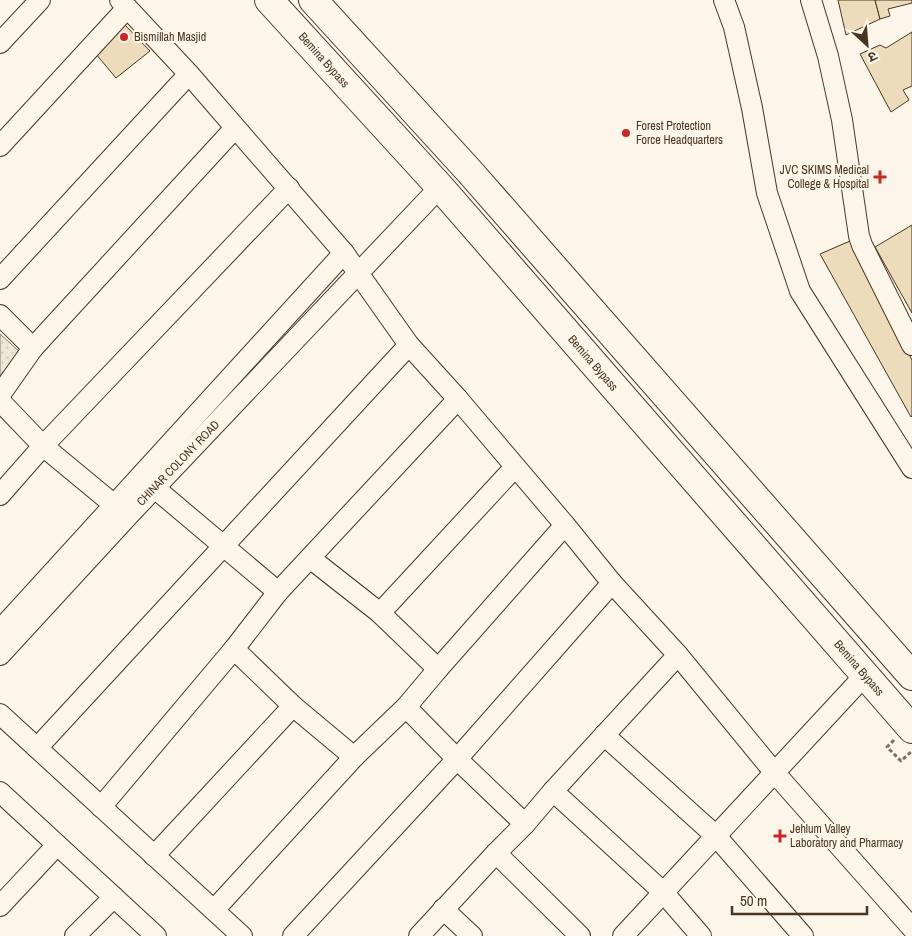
<svg xmlns="http://www.w3.org/2000/svg" width="912" height="936" font-family="'Archivo Narrow','Noto Sans Devanagari',sans-serif">
	<style>
		.grass { fill: url(#grass-dots); stroke: #887966 }
		.building { fill: #ecdcbc; stroke: #4a3520 }
		.lines { fill: none; stroke-linecap: round; stroke-linejoin: round }
		.minor-casing { stroke: #4a3520; stroke-width: 22 }
		.highway-casing { stroke: #4a3520; stroke-width: 30 }
		.path { stroke: #7f6f5c; stroke-width: 3; stroke-dasharray: 4 2.5; stroke-linecap: butt }
		.minor { stroke: #fbf6e9; stroke-width: 20 }
		.highway { stroke: #fbf6e9; stroke-width: 28 }
		.poi-dot { fill: #c62828; stroke: #fbf6e9; stroke-width: 2 }
		.labels { text-anchor: middle; dominant-baseline: central; stroke-width: 4; stroke-linejoin: round; paint-order: stroke }
		.poi-label { font-size: 12px; fill: #4a3520; stroke: #fbf6e9; text-anchor: start }
		.street-label { font-size: 12px; fill: #4a3520; stroke: #fbf6e9 }
	</style>
	<defs>
		<pattern id="grass-dots" width="8" height="8" patternUnits="userSpaceOnUse" patternTransform="scale(1.25)"><rect width="8" height="8" fill="#ede6d9"/><path d="M2 2h.1M6 6h.1" fill="none" stroke="#cdc6ba" stroke-width="1.8" stroke-linecap="round"/></pattern>
	</defs>
	<rect width="100%" height="100%" fill="#fbf6e9"/>
	<!-- grass -->
	<path class="grass" d="M0 334 21 353 0 377Z"/>
	<!-- building -->
	<g class="building">
		<path d="M838 0H875L880 19 846 35Z"/>
		<path d="M875 0H912V3L888 9 890 16 880 19Z"/>
		<path d="M124 24 150 51 116 78 95 53Z"/>
		<path d="M912 32V86L903 90 909 100 891 112 860 54 880 45 886 48Z"/>
		<path d="M912 225V313L875 247Z"/>
		<path d="M850 241 912 360V416L911 417 820 254Z"/>
	</g>
	<g class="lines">
		<!-- minor casing -->
		<g class="minor-casing">
			<g id="minor">
				<path d="M120 0 189 74 344 253 409 345 458 399 565 525 612 583 678 655 774 772 912 928"/>
				<path d="M724 0 734 27 752 108 767 193 800 291 912 468"/>
				<path d="M811 0 828 56 842 120 859 236 862 245 912 345"/>
				<path d="M0 43 40 0"/>
				<path d="M0 146 127 8"/>
				<path d="M0 279 189 74"/>
				<path d="M0 315 33 348 0 395"/>
				<path d="M33 348 235 128"/>
				<path d="M458 399 278 592 234 649 293 706 354 757 406 707 438 669 565 525"/>
				<path d="M0 401 43 446 124 513"/>
				<path d="M144 479 278 592"/>
				<path d="M0 495 43 446 289 188"/>
				<path d="M310 558 380 613 438 669"/>
				<path d="M380 613 515 467"/>
				<path d="M0 630 344 253"/>
				<path d="M0 655 128 516 440 187"/>
				<path d="M406 707 457 759 525 824"/>
				<path d="M0 714 242 936"/>
				<path d="M604 735 716 836 803 936"/>
				<path d="M37 748 409 345"/>
				<path d="M553 791 663 892 701 936"/>
				<path d="M0 792 156 936"/>
				<path d="M101 807 234 649"/>
				<path d="M496 853 580 936"/>
				<path d="M154 856 293 706"/>
				<path d="M0 906 57 845"/>
				<path d="M443 909 472 936"/>
				<path d="M214 910 354 757"/>
				<path d="M75 936 114 897"/>
				<path d="M293 936 457 759 612 583"/>
				<path d="M419 936 496 853 525 824 553 791 678 655"/>
				<path d="M623 936 865 675"/>
			</g>
		</g>
		<!-- highway casing -->
		<g class="highway-casing">
			<g id="highway">
				<path d="M269 0 440 187 912 729"/>
				<path d="M313 0 470 172 912 676"/>
			</g>
		</g>
		<!-- path -->
		<path class="path" d="M894 740 887 747 901 761 912 751"/>
		<!-- minor -->
		<use href="#minor" class="minor"/>
		<!-- highway -->
		<use href="#highway" class="highway"/>
	</g>
	<!-- markers -->
	<g class="poi-dot">
		<circle cx="124" cy="37" r="5"/>
		<circle cx="626" cy="133" r="5"/>
		<path d="M877.5 169.5h5v5h5v5h-5v5h-5v-5h-5v-5h5z"/>
		<path d="M777.5 828.5h5v5h5v5h-5v5h-5v-5h-5v-5h5z"/>
	</g>
	<g class="labels">
		<!-- poi labels -->
		<g class="poi-label">
			<text x="134" y="37">Bismillah Masjid</text>
			<text x="636" y="126">Forest Protection<tspan x="636" dy="14">Force Headquarters</tspan></text>
			<text x="869" y="170" text-anchor="end">JVC SKIMS Medical<tspan x="869" dy="14">College &amp; Hospital</tspan></text>
			<text x="790" y="829">Jehlum Valley<tspan x="790" dy="14">Laboratory and Pharmacy</tspan></text>
		</g>
		<!-- street labels -->
		<g class="street-label">
			<text transform="translate(324 60) rotate(48)">Bemina Bypass</text>
			<text transform="translate(593 363) rotate(49)">Bemina Bypass</text>
			<text transform="translate(178 463) rotate(-46)">CHINAR COLONY ROAD</text>
			<text transform="translate(859 668) rotate(49)">Bemina Bypass</text>
		</g>
	</g>
	<!-- north arrow -->
	<g transform="translate(867 45) rotate(154)" stroke="#fbf6e9" stroke-width="4" paint-order="stroke">
	<path d="M0-4L9 19L0 12L-9 19Z" fill="#4a3520"/>
	<text y="-8" font-size="14" font-weight="bold" text-anchor="middle" fill="#4a3520">उ</text>
	</g>
	<!-- scale -->
	<path d="M732 906v8h135v-8" fill="none" stroke="#4a3520" stroke-width="2.5"/>
	<text x="740" y="906" font-size="15" fill="#4a3520" stroke="#fbf6e9" stroke-width="4" paint-order="stroke">50 m</text>
</svg>
